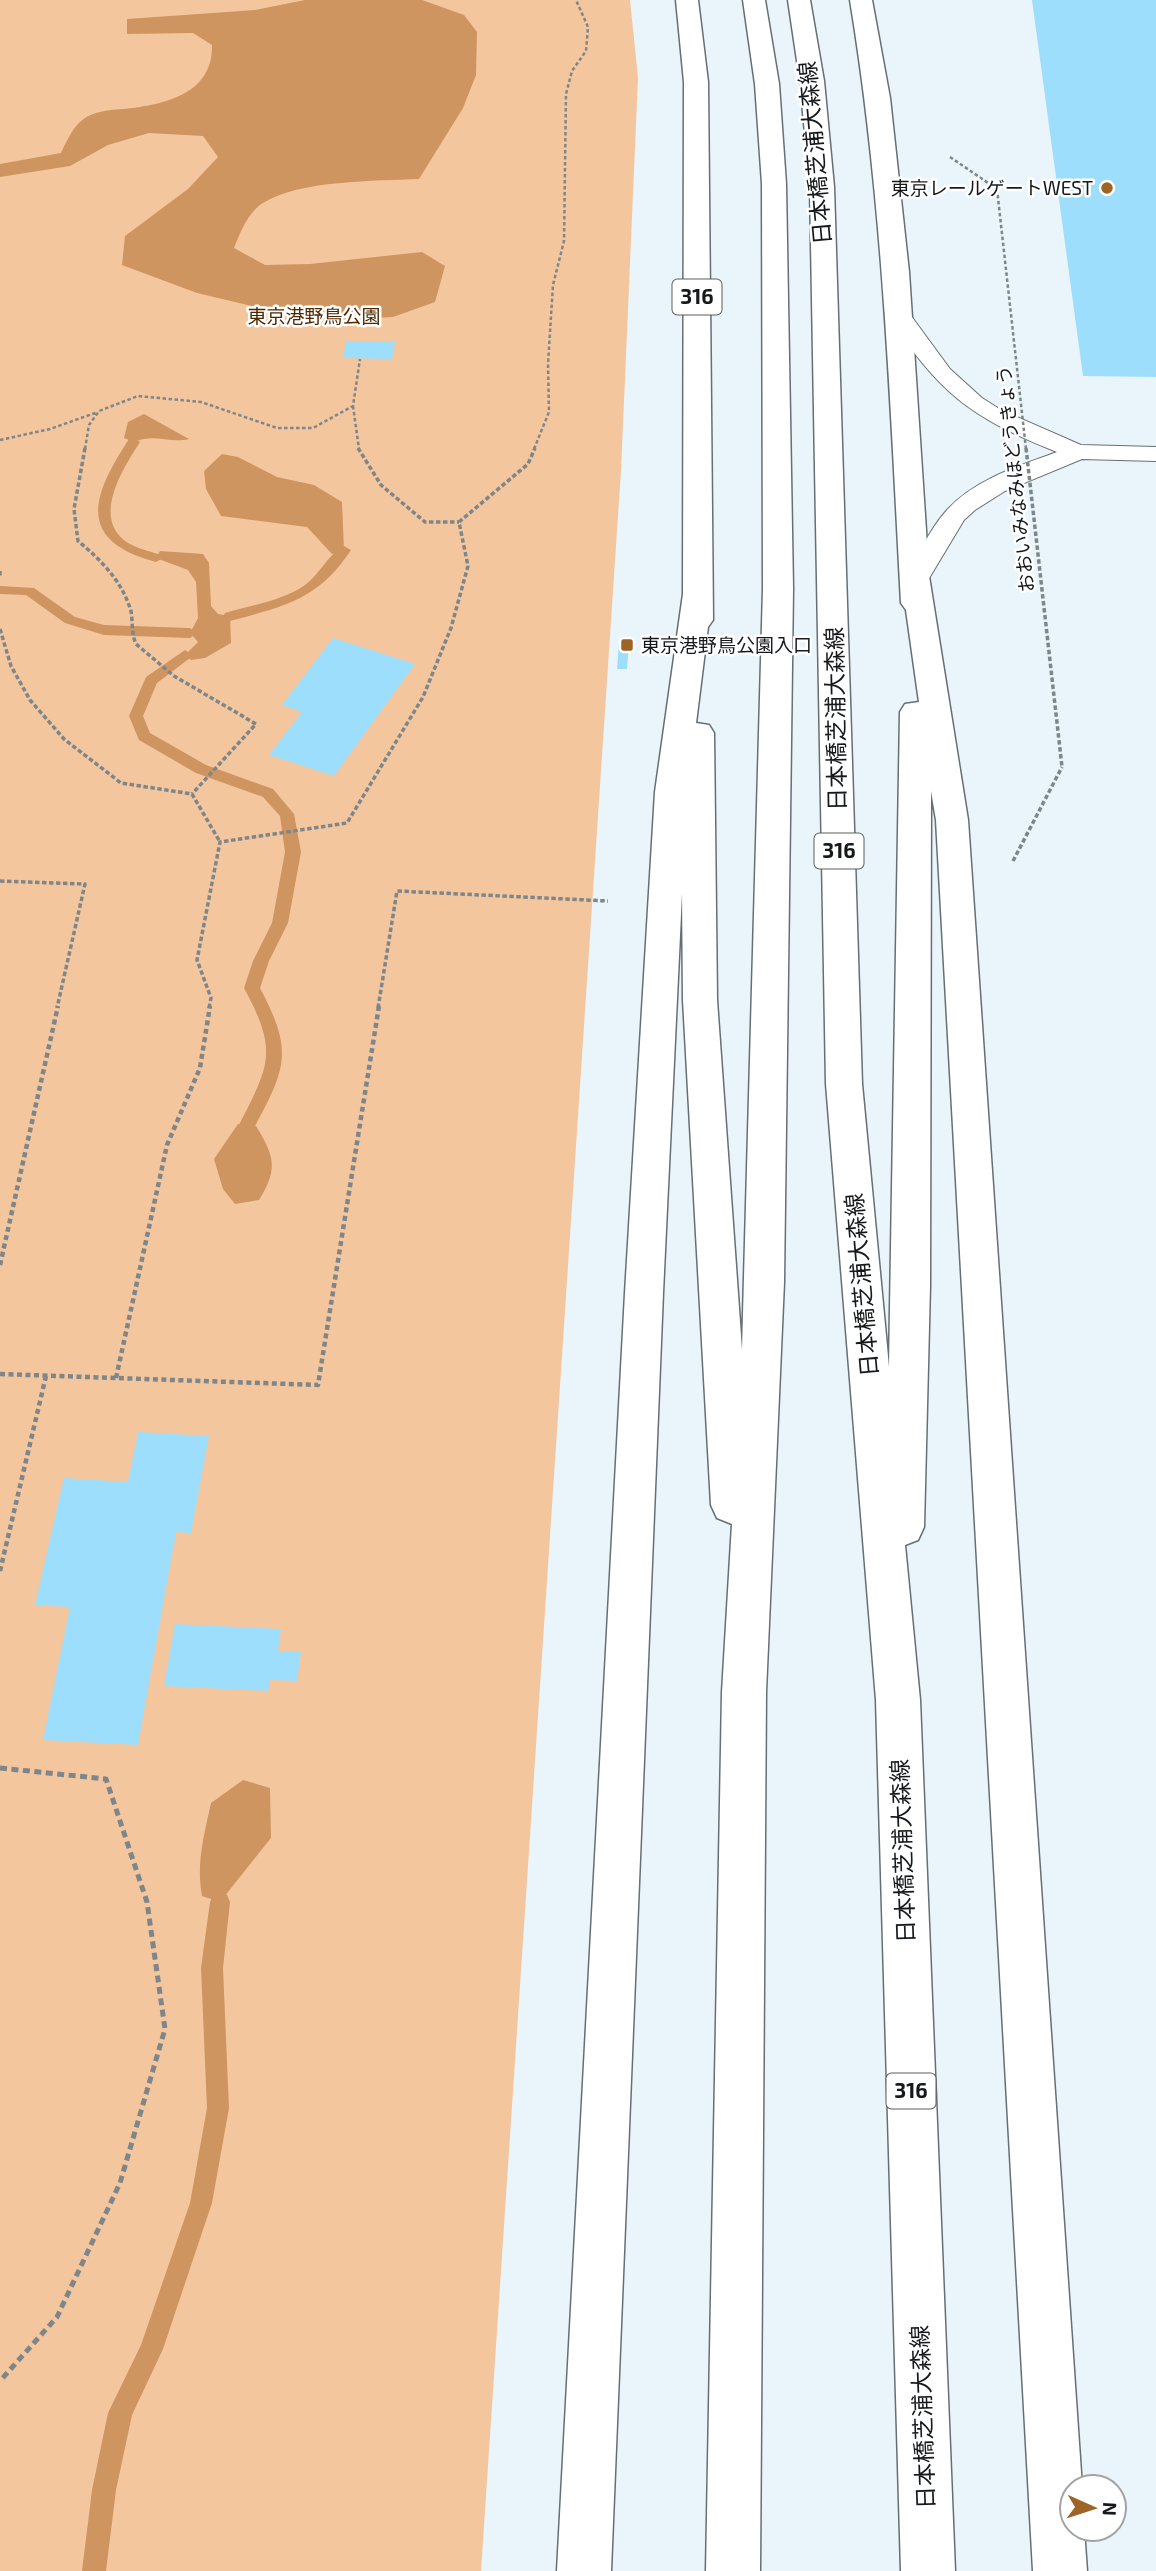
<svg xmlns="http://www.w3.org/2000/svg" width="1156" height="2571" viewBox="0 0 1156 2571" font-family="'Exo 2','Noto Sans JP',sans-serif">
	<style>
		.green { fill: #f4c69e }
		.water { fill: #ce9560 }
		.lines { fill: none; stroke-linecap: round; stroke-linejoin: round }
		.stream { fill: #ce9560; fill-rule: evenodd }
		.building { fill: #9ddefd }
		.lane-casing { stroke: #666f74; stroke-width: 2 }
		.primary-casing { stroke: #666f74; stroke-width: 3 }
		.path-far3 { stroke: #7e868a; stroke-width: 2.5; stroke-dasharray: 3.5 2.5; stroke-linecap: butt }
		.path-far2 { stroke: #7e868a; stroke-width: 3.5; stroke-dasharray: 4.5 2.5; stroke-linecap: butt }
		.path-far1 { stroke: #7e868a; stroke-width: 4.5; stroke-dasharray: 5 3.5; stroke-linecap: butt }
		.path { stroke: #7e868a; stroke-width: 5; stroke-dasharray: 7 4.5; stroke-linecap: butt }
		.lane { fill: #fff; fill-rule: evenodd }
		.primary { fill: #fff; fill-rule: evenodd }
		.path-bridge-far1 { stroke: #7e868a; stroke-width: 2.5; stroke-dasharray: 3.5 2.5; stroke-linecap: butt }
		.path-bridge { stroke: #7e868a; stroke-width: 3.5; stroke-dasharray: 4.5 2.5; stroke-linecap: butt }
		.poi-dot { fill: #9f6326; stroke: #fff; stroke-width: 2.5 }
		.labels { text-anchor: middle; stroke-width: 5; stroke-linejoin: round; paint-order: stroke }
		.far-poi-label { font-size: 19px; fill: #15191b; stroke: #fff; text-anchor: end }
		.far-park-label { font-size: 19px; fill: #4e2800; stroke: #fff }
		.far-street-label { font-size: 19px; fill: #15191b; stroke: #fff }
		.shield { fill: #fff; stroke: #5b5e5f; stroke-width: 2 }
		.shield-label { font-size: 21px; font-weight: bold; fill: #15191b }
		.street-label { font-size: 23px; fill: #15191b; stroke: #fff }
	</style>
	<rect width="100%" height="100%" fill="#e9f5fa"/>
	<path class="green" d="M0 0H630L638 78 621 471 481 2571H0Z"/>
	<path class="water" d="M305 0H422L464 15 477 32 476 75 463 108 419 179C376 181 299 180 263 203 248 212 240 233 234 248L265 265 310 264 422 252 445 266 435 302 393 317 315 321 197 293 122 265 125 236 188 189 218 157 203 136 149 133 108 145 70 166 0 177V164L61 153C66 142 72 129 81 121 95 109 116 110 133 108 171 103 213 91 212 45L193 33 127 34V19L255 10Z
		M144 414 189 439C168 444 156 433 134 442L124 438 128 422Z
		M222 454 238 457 277 477 314 485 342 502 344 550 332 554 307 527 221 516 206 489 204 471Z
		M160 551 203 554 209 563 211 606 218 614 230 616 231 643 205 658 191 660 185 655 198 642 190 633 198 618 196 582 188 570 156 558Z
		M238 1124 256 1126C275 1157 278 1169 259 1200L235 1204 223 1189 214 1159Z
		M243 1780 270 1788 271 1838 220 1902 202 1896C196 1864 204 1835 211 1803Z"/>
	<g class="lines">
		<path class="stream" d="M134 438 140 442C124 467 92 516 125 541 135 548 149 551 161 555L163 558 156 562C75 540 92 496 129 439Z
			M344 546 351 550C318 600 285 606 230 621L223 616 225 613C252 605 282 601 305 585 318 576 332 550 344 546Z
			M0 586 34 588 75 617 104 625 190 628 197 633 190 638 104 635 65 623 26 595 0 594Z
			M185 650 192 655 190 658 157 683 143 716 150 733 206 765 273 789 294 814 301 852 288 923 269 961 260 988C294 1052 286 1068 253 1130H241L239 1125C270 1064 278 1051 244 988L253 961 272 923 285 852 280 816 263 797 196 773 139 740 129 716 146 677Z
			M220 1892 227 1895 230 1902 223 1968 229 2108 212 2203 163 2349 132 2415 116 2490 106 2571H82L92 2490 108 2413 141 2345 190 2203 207 2108 201 1968 210 1902 213 1895Z"/>
	</g>
	<path class="building" d="M1032 0H1156V377L1083 376Z
		M346 341 395 342 392 359 343 358Z
		M333 638 415 664 334 776 269 755 302 712 282 705Z
		M619 643H629L627 669H617Z
		M138 1432 209 1436 191 1533 176 1532 138 1745 43 1740 70 1607 35 1605 64 1478 128 1482Z
		M175 1624 281 1629 278 1651 301 1652 297 1681 270 1680 268 1691 164 1686Z"/>
	<g class="lines">
		<g class="lane-casing">
			<path id="lane" d="M898 308 906 309 950 369 982 398 1001 410 1081 445 1156 447V461L1082 459 1005 491 975 510 964 520 925 585 916 587 907 585 904 579C918 556 929 530 947 510 975 479 1019 466 1057 452 969 417 939 393 887 314L890 309Z"/>
		</g>
		<g class="primary-casing">
			<path id="primary" d="M676 0H698L708 82 713 620 708 627 696 723 709 725 714 733 717 1000 742 1350 763 588 762 184 755 84 743 0H765L779 84 786 184 793 588 784 1282 766 1692 760 2571H706L722 1692 732 1524 717 1518 711 1505 683 1000 682 893 663 1293 611 2571H557L625 1293 655 792 683 594 684 82Z
				M788 0H810L824 81 834 187 862 1084 889 1367 900 712 905 704 919 702 906 610 901 603C890 401 883 200 850 0H872L890 98 909 272 929 576 968 820 1082 2487H1072V2529H1084L1087 2571H1033L936 820 931 791 930 1286 924 1527 918 1540 905 1545 920 1700 955 2571H901L876 1700 826 1084 810 187 800 81Z"/>
		</g>
		<path class="path-far3" d="M950 157 997 189
			M353 406 359 449
			M0 440 50 429 98 412
			M85 449 89 425 99 411 138 396 201 402 277 428H313L353 406 360 359
			M534 449 549 412 548 364 553 285 564 241 566 94 572 71 586 51 588 27 576 0"/>
		<path class="path-far2" d="M85 448 74 509 78 541C101 560 122 581 131 611 133 622 131 633 136 644L174 676 256 724 192 794
			M358 448 381 485 425 522H459
			M0 571V576
			M0 629 11 666 30 700 64 739 121 783 192 794 220 842
			M1013 861 1062 767
			M0 881 85 884 57 1008
			M209 1008 211 998 197 960 220 842 347 823 423 697 451 628 468 566 459 522 528 464 535 448
			M378 1008 397 891 608 901"/>
		<path class="path-far1" d="M0 1265 58 1006
			M0 1374 318 1385 379 1006
			M116 1378 167 1145 200 1068 210 1006
			M0 1571 46 1376"/>
		<path class="path" d="M0 1768 106 1779 147 1902 165 2029 120 2183 57 2317 0 2381"/>
		<use href="#lane" class="lane"/>
		<use href="#primary" class="primary"/>
		<path class="path-bridge-far1" d="M997 189 1026 449"/>
		<path class="path-bridge" d="M1026 448 1062 767"/>
	</g>
	<g class="poi-dot">
		<circle cx="1107" cy="188" r="7"/>
		<rect x="620" y="638" width="14" height="14" rx="3.5"/>
	</g>
	<g class="labels">
		<g class="far-poi-label">
			<text x="1093" y="195">東京レールゲートWEST</text>
			<text x="641" y="652" text-anchor="start">東京港野鳥公園入口</text>
		</g>
		<g class="far-park-label">
			<text x="314" y="323">東京港野鳥公園</text>
		</g>
		<g class="far-street-label">
			<text transform="translate(1015 479) rotate(-96)" y="7">おおいみなみほどうきょう</text>
		</g>
		<g class="shield">
			<rect x="672.5" y="279.5" width="49" height="35" rx="5"/>
			<rect x="814.5" y="833.5" width="49" height="35" rx="5"/>
			<rect x="886.5" y="2073.5" width="49" height="35" rx="5"/>
		</g>
		<g class="shield-label">
			<text x="697" y="304">316</text>
			<text x="839" y="858">316</text>
			<text x="911" y="2098">316</text>
		</g>
		<g class="street-label">
			<text transform="translate(815 153) rotate(-95)" y="8">日本橋芝浦大森線</text>
			<text transform="translate(836 719) rotate(-91)" y="8">日本橋芝浦大森線</text>
			<text transform="translate(862 1285) rotate(-95)" y="8">日本橋芝浦大森線</text>
			<text transform="translate(903 1851) rotate(-92)" y="8">日本橋芝浦大森線</text>
			<text transform="translate(923 2417) rotate(-92)" y="8">日本橋芝浦大森線</text>
		</g>
	</g>
	<g transform="translate(1093 2508) rotate(93)"><circle r="33" fill="#ffffff" stroke="#a1a3a4" stroke-width="2"/>
	<path d="M0-5L12 26L0 18L-12 26Z" fill="#9f6326"/>
	<text y="-10" font-size="19" font-weight="bold" text-anchor="middle" fill="#15191b">N</text>
	</g>
</svg>
